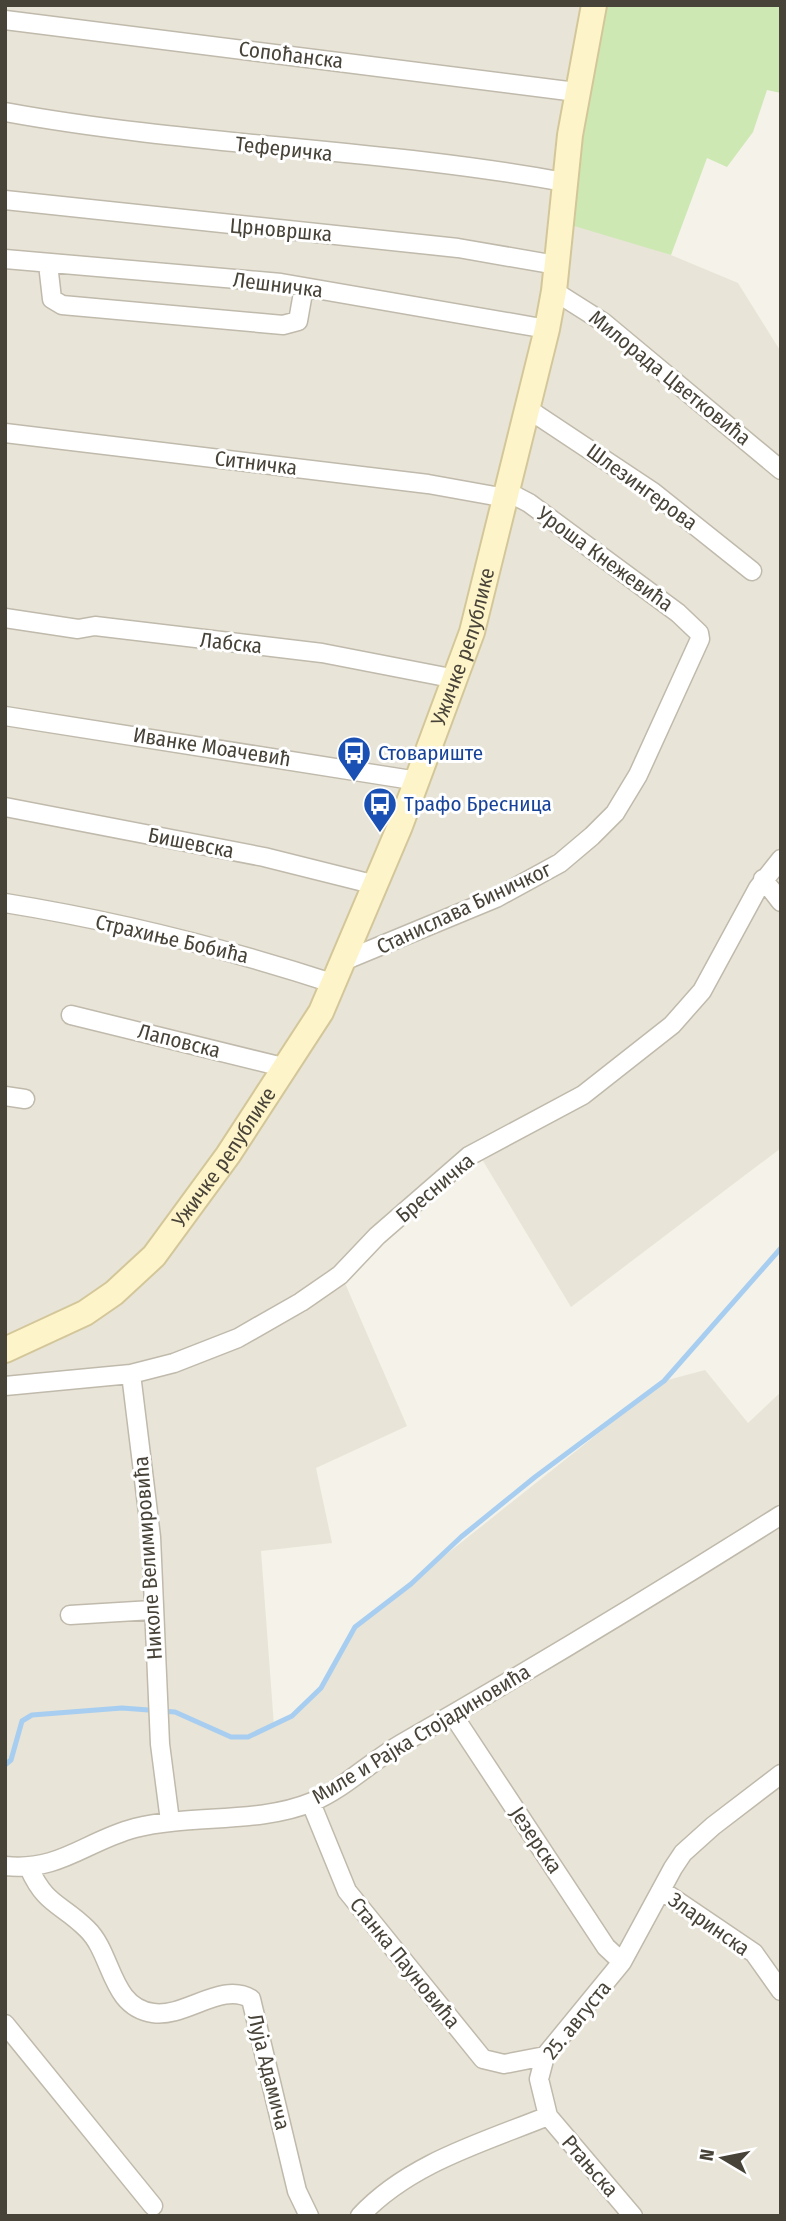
<svg xmlns="http://www.w3.org/2000/svg" width="786" height="2221" viewBox="0 0 786 2221" font-family="'Fira Sans Condensed',sans-serif">
	<style>
		.residential { fill: #e8e4d7 }
		.green { fill: #cde8b3 }
		.lines { fill: none; stroke-linecap: round; stroke-linejoin: round }
		.stream { stroke: #a7cef0; stroke-width: 5 }
		.street-casing { stroke: #c0baac; stroke-width: 21 }
		.secondary-casing { stroke: #d3c79a; stroke-width: 28 }
		.street { stroke: #fff; stroke-width: 18 }
		.secondary { stroke: #fef4ca; stroke-width: 24 }
		.labels { text-anchor: middle; stroke-width: 6; stroke-linejoin: round; paint-order: stroke }
		.street-label { font-size: 21px; fill: #484338; stroke: #fff }
		.transit-label { font-size: 21px; fill: #164399; stroke: #fff; text-anchor: start }
	</style>
	<rect width="100%" height="100%" fill="#f4f2e9"/>
	<path class="residential" d="M5 5H600L560 219 671 255 738 283 781 352V1148L571 1307 477 1151 341 1274 407 1426 316 1468 332 1543 261 1551 274 1726 292 1716 321 1688 355 1627 664 1381 705 1370 748 1423 781 1392V2216H5Z"/>
	<path class="green" d="M606 5H781V93L767 90 753 132 727 167 707 158 671 255 571 225 574 175Z"/>
	<g class="lines">
		<path class="stream" d="M5 1765 11 1760 22 1721 32 1715 122 1708 175 1712 231 1737H248L292 1716 321 1688 355 1627 411 1584 461 1537 535 1477 664 1381 781 1248"/>
		<g class="street-casing">
			<path id="street" d="M5 20 576 92
				M5 112C190 146 379 148 564 182
				M5 200 458 248 556 265
				M5 259 281 283 547 329
				M48 264 52 299 62 305 283 325 298 321 304 287
				M554 291 603 322 781 470
				M528 409 653 492 752 571
				M5 433 428 484 506 498
				M5 618 78 629 95 626 322 653 456 679
				M5 716 418 781
				M5 807 264 857 376 885
				M763 879 781 902
				M5 903C117 921 228 949 335 984
				M346 960 496 898 560 863 592 836 615 813 638 775 700 639 699 633 678 613 529 503 508 492
				M71 1015 287 1068
				M5 1096 25 1099
				M131 1374 151 1537 160 1744 170 1821
				M5 1386 131 1374 174 1363 238 1338 301 1302 340 1275 377 1236 469 1156 583 1095 672 1025 702 991 758 888 781 859
				M70 1615 152 1610
				M453 1715 606 1947 622 1962
				M311 1803 347 1891 483 2059 504 2064 545 2056
				M5 1866C59 1872 86 1841 135 1828 191 1814 259 1824 312 1802 345 1788 370 1762 401 1744 529 1671 656 1594 781 1515
				M29 1868C46 1906 61 1903 87 1929 113 1954 110 2007 153 2013 185 2018 222 1981 251 1999L297 2191 309 2216
				M661 1890 754 1953 781 1991
				M5 2024 153 2206
				M548 2116 633 2216
				M360 2216C409 2163 484 2142 548 2116L539 2079 545 2056 622 1962 673 1868 683 1853 713 1826 781 1774"/>
		</g>
		<g class="secondary-casing">
			<g id="secondary">
				<path id="s1" d="M5 1350 85 1313 114 1293 154 1256 228 1155 321 1012 400 826 472 632 547 329 554 291 570 135 594 5"/>
			</g>
		</g>
		<use href="#street" class="street"/>
		<use href="#secondary" class="secondary"/>
	</g>
	<defs>
		<g id="bus-pin" transform="scale(1.75)"><path d="M0 17L-7.5 6A9.5 9.5 0 1 1 7.5 6Z" fill="#1a4fb4" stroke="#fff"/><path d="M-5-6H5V4H4V6H2V4H-2V6H-4V4H-5ZM-3.5-4V0h7V-4ZM-3.5 1.2v1.5H-2V1.2ZM2 1.2v1.5H3.5V1.2Z" fill="#fff"/></g>
	</defs>
	<g fill-rule="evenodd">
		<use href="#bus-pin" x="354" y="753"/>
		<use href="#bus-pin" x="380" y="804"/>
	</g>
	<g class="labels">
		<g class="street-label">
			<text transform="translate(291 55) rotate(7)" y="7">Сопоћанска</text>
			<text transform="translate(284 149) rotate(6)" y="7">Теферичка</text>
			<text transform="translate(281 230) rotate(5)" y="7">Црновршка</text>
			<text transform="translate(278 285) rotate(7)" y="7">Лешничка</text>
			<text transform="translate(670 378) rotate(39)" y="7">Милорада Цветковића</text>
			<text transform="translate(256 463) rotate(7)" y="7">Ситничка</text>
			<text transform="translate(642 487) rotate(36)" y="7">Шлезингерова</text>
			<text transform="translate(605 559) rotate(36)" y="7">Уроша Кнежевића</text>
			<text transform="translate(231 643) rotate(6)" y="7">Лабска</text>
			<text dy="7" stroke="none"><textPath href="#s1" startOffset="866">Ужичке републике</textPath></text>
			<text transform="translate(212 747) rotate(9)" y="7">Иванке Моачевић</text>
			<text transform="translate(191 843) rotate(11)" y="7">Бишевска</text>
			<text transform="translate(464 908) rotate(-25)" y="7">Станислава Биничког</text>
			<text transform="translate(172 939) rotate(13)" y="7">Страхиње Бобића</text>
			<text transform="translate(179 1041) rotate(14)" y="7">Лаповска</text>
			<text dy="7" stroke="none"><textPath href="#s1" startOffset="299">Ужичке републике</textPath></text>
			<text transform="translate(435 1188) rotate(-40)" y="7">Бресничка</text>
			<text transform="translate(148 1558) rotate(-94)" y="7">Николе Велимировића</text>
			<text transform="translate(421 1734) rotate(-31)" y="7">Миле и Рајка Стојадиновића</text>
			<text transform="translate(536 1840) rotate(56)" y="7">Језерска</text>
			<text transform="translate(709 1924) rotate(35)" y="7">Зларинска</text>
			<text transform="translate(405 1963) rotate(51)" y="7">Станка Пауновића</text>
			<text transform="translate(577 2020) rotate(-51)" y="7">25. августа</text>
			<text transform="translate(269 2072) rotate(76)" y="7">Луја Адамича</text>
			<text transform="translate(590 2166) rotate(49)" y="7">Ртањска</text>
		</g>
		<g class="transit-label">
			<text x="378" y="760">Стовариште</text>
			<text x="404" y="811">Трафо Бресница</text>
		</g>
	</g>
	<rect width="786" height="2221" fill="none" stroke="#484338" stroke-width="14"/>
	<g transform="translate(723 2158) rotate(280)" stroke="#ffffff" stroke-width="5" paint-order="stroke">
	<path d="M0-5L12 26L0 18L-12 26Z" fill="#484338"/>
	<text y="-10" font-size="19" font-weight="bold" text-anchor="middle" fill="#484338">N</text>
	</g>
</svg>
